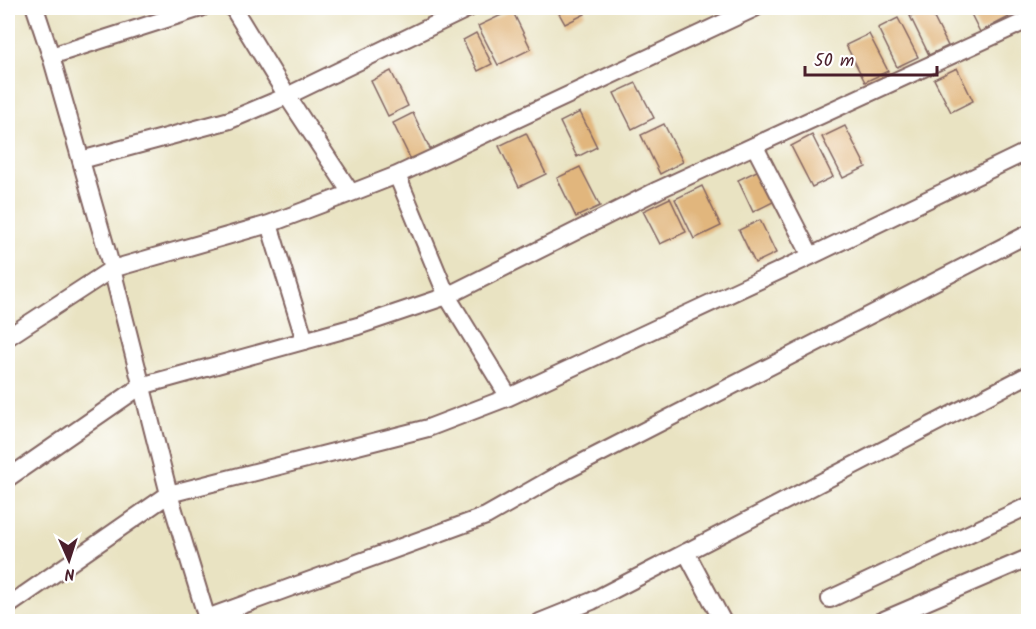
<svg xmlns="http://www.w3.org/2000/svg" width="1036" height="629" viewBox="0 0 1036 629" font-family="Kalam,sans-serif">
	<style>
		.building { fill: #e1b67d }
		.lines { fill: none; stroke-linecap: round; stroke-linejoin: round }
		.street-casing { stroke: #826460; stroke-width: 20 }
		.street { stroke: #fff; stroke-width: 16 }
	</style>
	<rect width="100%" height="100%" fill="#fff"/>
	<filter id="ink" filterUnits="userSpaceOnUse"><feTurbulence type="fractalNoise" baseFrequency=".0167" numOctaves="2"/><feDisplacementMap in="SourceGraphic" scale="12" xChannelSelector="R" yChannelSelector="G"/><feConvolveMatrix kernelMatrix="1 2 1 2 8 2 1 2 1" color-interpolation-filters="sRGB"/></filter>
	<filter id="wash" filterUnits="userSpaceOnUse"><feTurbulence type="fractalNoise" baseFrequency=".008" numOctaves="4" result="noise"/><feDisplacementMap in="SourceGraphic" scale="24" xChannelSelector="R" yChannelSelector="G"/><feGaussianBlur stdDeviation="1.35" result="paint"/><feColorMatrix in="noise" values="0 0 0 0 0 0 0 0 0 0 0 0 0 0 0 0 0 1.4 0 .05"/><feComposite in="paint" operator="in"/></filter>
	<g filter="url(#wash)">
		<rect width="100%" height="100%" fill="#e9e3c2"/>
		<g id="blocks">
			<path class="building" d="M556 8H582L585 14 565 24Z
				M926 8H929L948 46 929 55 910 16Z
				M968 8H1004L1009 17 980 32Z
				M512 10 531 49 498 65 478 26Z
				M898 18 918 57 897 67 878 28Z
				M476 33 492 64 478 71 463 40Z
				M869 34 888 71 865 82 846 45Z
				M957 68 973 101 951 112 934 79Z
				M391 71 408 106 388 116 371 81Z
				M636 83 654 118 632 129 614 93Z
				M580 112 597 147 577 157 560 122Z
				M413 113 431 151 411 160 393 123Z
				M664 124 683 162 660 174 641 135Z
				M845 126 866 167 843 178 822 137Z
				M526 133 546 174 519 187 499 146Z
				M812 135 833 177 812 187 791 146Z
				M580 167 600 206 576 217 557 178Z
				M761 169 777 200 753 212 738 180Z
				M702 186 721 226 694 239 675 199Z
				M670 198 686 232 660 244 643 211Z
				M760 220 776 253 755 263 739 230Z"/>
		</g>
	</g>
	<g filter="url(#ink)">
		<use href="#blocks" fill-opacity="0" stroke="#826460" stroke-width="1.5"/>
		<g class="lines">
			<g class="street-casing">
				<path id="street" d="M51 56 201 8
					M755 147 811 256
					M81 160 230 120 287 96 469 8
					M397 175 447 296 509 397
					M351 193 397 175 755 8
					M269 224 305 341
					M8 337 112 269 51 56 35 8
					M8 478 141 386 358 326 447 296 658 190 1028 20
					M686 552 723 622
					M830 599 1028 506
					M8 606 169 494 428 428 509 397 811 256 1028 151
					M202 622 207 618 486 516 558 475 1028 234
					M208 622 169 494 112 269 269 224 351 193 287 96 233 8
					M540 622 592 601 1028 375
					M879 622 1028 558"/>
			</g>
			<use href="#street" class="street"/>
		</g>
	</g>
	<rect width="1036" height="629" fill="none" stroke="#fff" stroke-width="30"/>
	<g transform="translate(69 560) rotate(177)" stroke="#ffffff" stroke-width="4.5" paint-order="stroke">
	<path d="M0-4.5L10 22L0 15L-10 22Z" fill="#4a1f2b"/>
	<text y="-9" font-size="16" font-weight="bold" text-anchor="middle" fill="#4a1f2b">N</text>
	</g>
	<path d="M805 66v9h132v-9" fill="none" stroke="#4a1f2b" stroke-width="3"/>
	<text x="814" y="66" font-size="18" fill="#4a1f2b" stroke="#ffffff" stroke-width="4.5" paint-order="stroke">50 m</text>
</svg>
